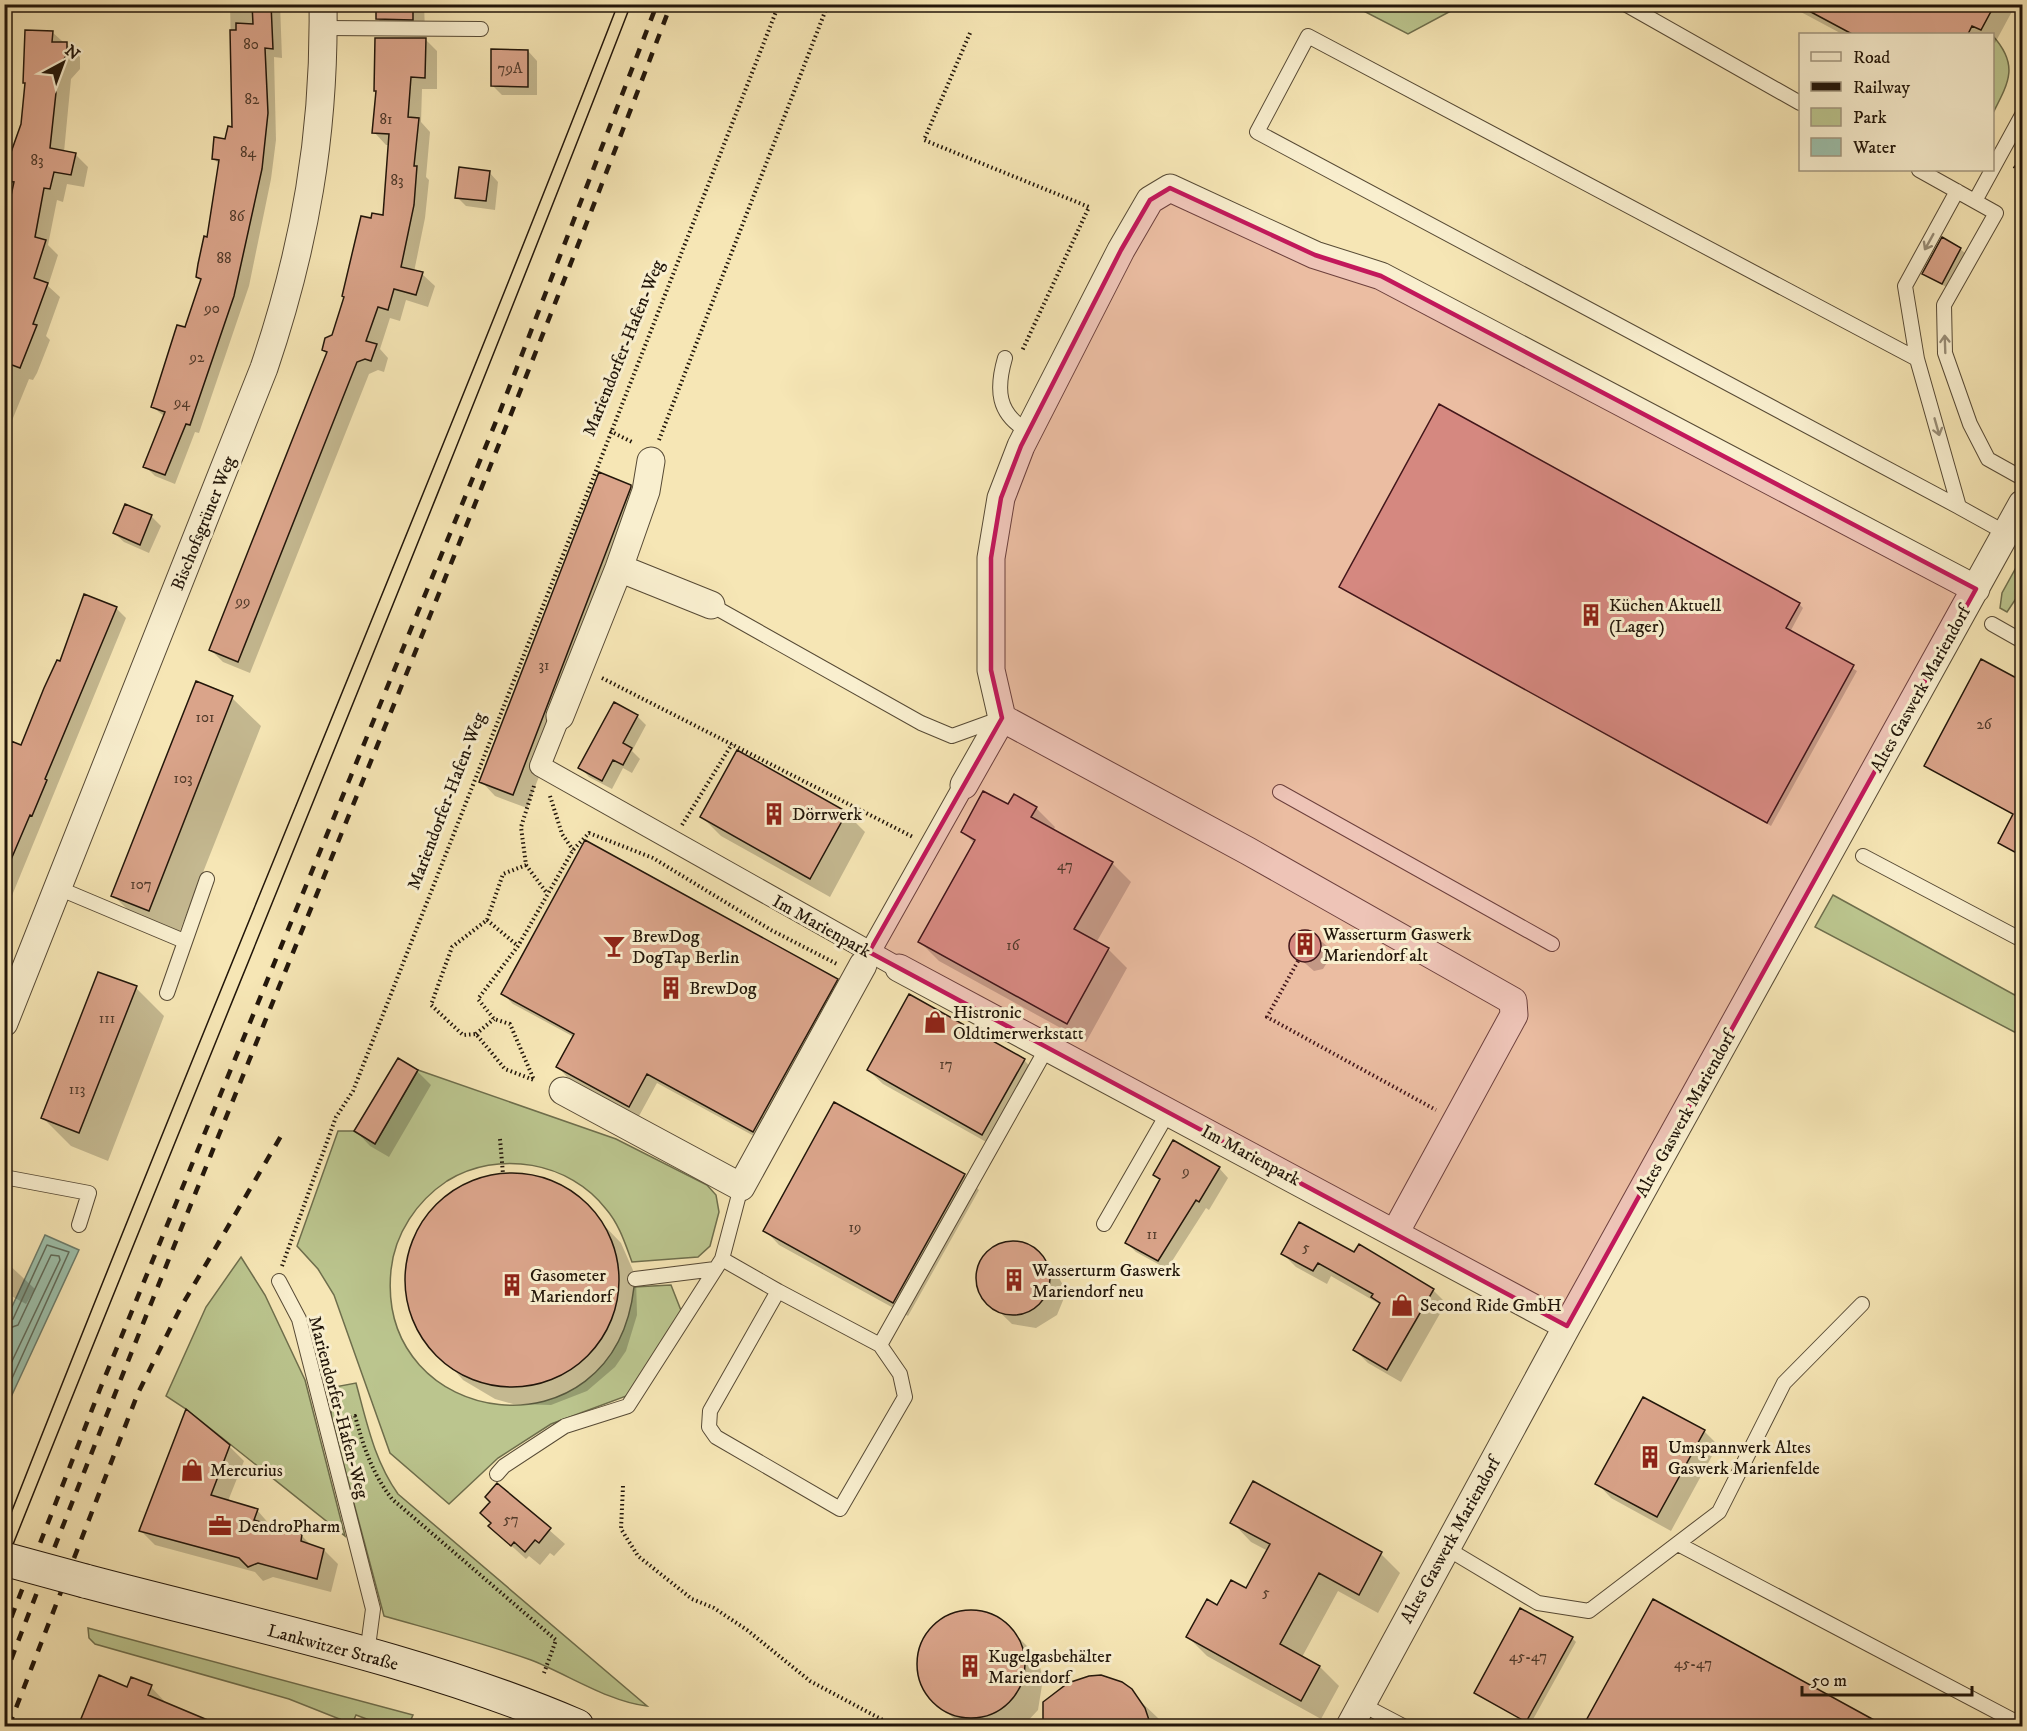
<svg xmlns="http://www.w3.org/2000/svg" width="2027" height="1731" viewBox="0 0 2027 1731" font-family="'IM FELL DW Pica',serif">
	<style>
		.green { fill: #bbc58e; stroke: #6e6e4c; stroke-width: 1.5 }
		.water { fill: #9dc0ab; stroke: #6c7c6b; stroke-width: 1.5 }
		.shadow { fill: #0003 }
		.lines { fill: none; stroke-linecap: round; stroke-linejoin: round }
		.shore { stroke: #606b5a; stroke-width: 1.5 }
		.building { fill: #daa48a; stroke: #22160a; stroke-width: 1.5 }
		.service-casing { stroke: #574a35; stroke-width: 16 }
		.pedestrian-casing { stroke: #574a35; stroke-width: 22 }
		.minor-casing { stroke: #574a35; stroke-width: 29 }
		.secondary-casing { stroke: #22160a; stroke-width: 35 }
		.path { stroke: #22160a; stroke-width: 4; stroke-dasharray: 1.5 3; stroke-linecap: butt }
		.service { stroke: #f9efcf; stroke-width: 14 }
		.pedestrian { stroke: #f9efcf; stroke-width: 20 }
		.minor { stroke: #f9efcf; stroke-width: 27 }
		.secondary { stroke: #f9efcf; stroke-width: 33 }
		.tram { stroke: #22160a; stroke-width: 1.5 }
		.rail { stroke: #22160a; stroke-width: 4.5; stroke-dasharray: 10 10; stroke-linecap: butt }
		.secondary-bridge-casing { stroke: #22160a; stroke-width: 35; stroke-linecap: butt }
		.secondary-bridge { stroke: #f9efcf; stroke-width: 33 }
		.oneway { stroke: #988d76 }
		.marked { fill: #c2185b; fill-opacity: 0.2; stroke: #c2185b; stroke-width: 4.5; stroke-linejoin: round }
		.labels { text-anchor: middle; stroke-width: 6; stroke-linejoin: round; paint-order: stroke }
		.number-label { font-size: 15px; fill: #503a2a }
		.street-label { font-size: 18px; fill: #22160a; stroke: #f9efcf }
		.poi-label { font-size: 18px; fill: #22160a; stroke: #f9efcf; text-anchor: start }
	</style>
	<rect width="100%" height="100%" fill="#f6e6b5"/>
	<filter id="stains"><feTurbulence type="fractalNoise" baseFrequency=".00333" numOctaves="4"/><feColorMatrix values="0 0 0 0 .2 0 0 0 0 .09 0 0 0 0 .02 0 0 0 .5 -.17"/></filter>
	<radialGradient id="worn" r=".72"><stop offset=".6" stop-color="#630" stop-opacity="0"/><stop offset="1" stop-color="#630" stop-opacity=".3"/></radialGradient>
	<path class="green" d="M1352 5V4L1462 5 1408 34Z
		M1993 36C2019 65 2009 82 1993 113Z
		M2018 564 2022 566V603L2015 600 2007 612 2000 608 2002 593Z
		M1833 895 2022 999V1036L1815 927Z
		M418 1070 616 1139 707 1185 716 1195 719 1212 710 1246 698 1257 632 1262C625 1243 619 1224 606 1209 570 1162 498 1149 447 1181 417 1201 395 1233 391 1270 375 1430 614 1463 634 1287L671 1285 682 1313 629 1395 551 1424 498 1458 449 1504 390 1453 334 1295 318 1269 297 1246 338 1131H354L375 1144Z
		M241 1257 265 1295 305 1380 345 1536 186 1409 166 1396 206 1307Z
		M356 1383C367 1423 374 1460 398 1494L647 1706C609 1702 567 1674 531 1660 483 1643 433 1630 384 1616L332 1421 329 1388Z
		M88 1628 413 1715 408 1726H385L356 1715 352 1724 289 1699 95 1644 89 1638Z"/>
	<path class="water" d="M45 1235 79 1250 5 1410V1322Z"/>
	<path class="shadow" d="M230 4H280L282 58 274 57 276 140 271 179 249 286 199 433 195 432 175 484 155 476 145 466 165 417 153 407 163 375 162 373 178 326 186 329 202 281 198 277 209 239 220 165 213 158 233 128Z
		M377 4H424L425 32 390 31 378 19Z
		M484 4H513V7L486 6Z
		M1786 4H2016L1995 43 1992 42V34H1842Z
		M52 32 80 57V69L71 79 64 152 75 154 88 167 84 187 67 184 63 202 57 200 48 245 58 255 48 286 60 297 46 336 50 340 37 373 33 380 29 379 4 440V318L14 185 9 180 14 145 17 143Z
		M425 39 437 51V89H422L421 122 430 132 426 177 429 180 425 218 414 272 422 274 435 286 428 307 406 300 400 321 390 318 380 349 388 358 384 372 378 370 369 374 250 673 223 662 211 650 328 354 323 350 333 336 373 220 384 217 390 145H386L374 132Z
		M528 51 537 61V95H502L492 85Z
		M489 172 498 182 495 210 466 206 457 197Z
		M1960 249 1965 253 1946 287 1924 274Z
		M630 486 644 502 527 808 495 796 481 781Z
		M151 516 161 526 149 553 124 542 114 533Z
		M1340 587 1799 604 1803 608 1790 632 1857 671 1771 826Z
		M116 608 126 618 4 915V776L22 747 61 663Z
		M1982 661 2022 683V857L2000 843 2015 816 1925 766Z
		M197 683 232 698 261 726 177 938 142 924 113 895Z
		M637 716 646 725 632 751 640 759 632 773 623 768 612 789 589 777 580 767Z
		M1008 806 1036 808 1055 827 1053 831 1112 863 1131 882 1096 943 1108 949 1127 968 1086 1042 939 961 920 942 974 843 963 832Z
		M846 813 865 832 830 897 721 836 702 817Z
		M1309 931 1327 946 1331 956 1323 969 1314 971 1292 952 1291 943 1300 932Z
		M837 980 846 990 763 1141 657 1083 639 1116 567 1077 558 1067 574 1037 513 1004 503 994Z
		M136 988 164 1016 108 1161 71 1146 43 1118Z
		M1024 1060 1038 1075 997 1148 883 1084 868 1070Z
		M417 1071 431 1085 389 1157 370 1146 356 1131Z
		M835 1104 965 1176 979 1190 908 1316 779 1245 765 1230Z
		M1219 1168 1228 1178 1209 1210 1206 1208 1167 1269 1136 1252 1127 1243 1161 1181 1154 1174Z
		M522 1175 558 1185 575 1195 621 1243 636 1277 637 1315 626 1351 615 1367 587 1391 551 1405 513 1404 495 1399 463 1380 419 1330 408 1294 409 1256 424 1222 450 1195 484 1178Z
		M1011 1243 1023 1245 1041 1258 1056 1273 1063 1285 1064 1298 1057 1315 1036 1328 1012 1324 985 1298 978 1282 979 1268 986 1255 997 1247Z
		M1283 1254 1355 1255 1433 1290 1446 1303 1401 1382 1368 1363 1355 1350 1381 1305 1331 1276 1327 1284 1296 1267Z
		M4 1260 35 1289 26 1304 4 1292Z
		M1704 1431 1718 1445 1671 1531 1611 1498 1597 1483Z
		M229 1446 244 1461 228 1501 257 1510 271 1526 301 1535 313 1547 324 1550 338 1564 331 1592 273 1577 263 1581 255 1572 155 1545 141 1531Z
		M498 1485 565 1544 554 1556 550 1553 540 1565 529 1556 526 1559 505 1540 492 1524 491 1502Z
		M1232 1522 1381 1554 1400 1573 1378 1613 1338 1591 1302 1657 1320 1667 1339 1686 1321 1719 1207 1656 1188 1637 1218 1607 1246 1590 1268 1551 1251 1542Z
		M1653 1601 1882 1726H1584Z
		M963 1612 987 1614 1007 1626 1028 1647 1040 1667 1043 1679 1038 1710 1025 1724 1020 1726H962L938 1704 923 1685 918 1662 925 1639 932 1629 951 1615Z
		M1572 1638 1576 1642 1531 1723 1478 1694Z
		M151 1687 169 1706 219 1726H84L81 1723 128 1689Z
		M1138 1699 1159 1719 1162 1726H1044V1703Z"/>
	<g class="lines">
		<path class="shore" d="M4 1323 13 1319 47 1245 69 1252 4 1396
			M4 1330 18 1325 51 1255 59 1256 60 1260 4 1378"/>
	</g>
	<path class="building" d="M252 4H271L273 49 265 48 268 113 262 169 234 296 190 425 186 424 165 475 143 467 165 412 151 407 177 325 185 327 201 279 196 277 198 264 204 236 207 237 219 160 212 159 214 137 225 139 228 126 232 127 230 30H236V23L253 24Z
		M376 4H413V20L376 19Z
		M1796 4H1995L1981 30 1972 26 1968 34H1852Z
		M25 30 53 31 52 42H67V55L59 65 50 148 76 153 71 175 54 172 50 189 44 188 35 237 46 240 34 278 48 283 33 324 37 325 20 368 4 362V228L14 182 7 181 11 161 9 158 21 124 25 83H23Z
		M375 38H426L425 78 411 77 408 117 419 118 414 166H417L414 205 401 267 423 272 416 295 394 289 388 310 378 307 366 341 377 344 371 361 365 359 357 362 238 662 209 650 327 352 322 350 325 338 332 335 344 297 342 296 361 216 371 218 372 213 383 215 389 134 372 133 376 91H374Z
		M491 49 528 50V87L491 86Z
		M459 167 490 171 486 201 455 198Z
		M1942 237 1961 248 1942 284 1922 274Z
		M1439 404 1800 603 1786 628 1854 665 1767 823 1339 587Z
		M599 472 631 485V487L513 795 479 782Z
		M125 504 152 515 140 545 113 533Z
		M84 594 117 607 45 779 47 780 32 816 30 815 4 876V758L11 741 21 745 44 688 57 660 60 661Z
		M1981 659 2022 681V856L1998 843 2013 814 1924 766Z
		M196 681 233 696 149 911 111 896Z
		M614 702 638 715 623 743 632 748 623 765 613 760 602 781 578 768Z
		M737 750 847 812 810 879 700 817Z
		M983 791 1008 804 1014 794 1037 807 1031 817 1113 862 1074 929 1109 948 1067 1024 918 942 975 840 961 832Z
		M585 840 838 979 753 1132 647 1074 629 1107 556 1067 574 1034 501 994Z
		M1289 946a16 16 0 1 1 32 0a16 16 0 1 1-32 0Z
		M98 972 137 986 79 1133 41 1118Z
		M909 994 1025 1059 982 1135 867 1070Z
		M398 1058 418 1070 375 1144 354 1131Z
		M834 1102 965 1174 893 1303 763 1231Z
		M1173 1140 1220 1167 1199 1202 1196 1200 1158 1261 1125 1243 1160 1179 1153 1175Z
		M405 1280a107 107 0 1 1 214 0a107 107 0 1 1-214 0Z
		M1299 1222 1354 1252 1359 1244 1434 1289 1387 1370 1353 1350 1380 1303 1371 1297 1373 1294 1318 1263 1313 1271 1281 1254Z
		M976 1278a37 37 0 1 1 74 0a37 37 0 1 1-74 0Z
		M1643 1397 1705 1430 1657 1517 1595 1484Z
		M186 1409 230 1445 211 1495 258 1509 254 1520 302 1534 301 1541 324 1549 317 1579 258 1563 248 1567 239 1558 139 1531Z
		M1253 1481 1382 1552 1359 1595 1319 1573 1280 1644 1320 1666 1301 1701 1186 1637 1207 1599 1217 1605 1231 1580 1246 1588 1270 1544 1230 1523Z
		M497 1483 551 1528 539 1543 535 1540 525 1552 514 1542 511 1546 488 1526 491 1523 480 1513 490 1502 485 1497Z
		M1653 1599 1885 1726H1583Z
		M1520 1608 1573 1637 1526 1722 1474 1693Z
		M917 1664a54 54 0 1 1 108 0a54 54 0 1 1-108 0Z
		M99 1675 127 1687 131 1677 152 1685 148 1695 222 1726H78Z
		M1101 1675 1122 1682 1132 1689 1145 1708 1151 1726H1043V1702L1068 1683 1089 1676Z"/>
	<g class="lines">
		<g class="service-casing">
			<path id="service" d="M1625 4 1800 103
				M323 28 481 29
				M1919 170 1996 213 1944 305 1945 353 1970 424 1988 459 2022 478
				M1957 191 1905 286 1917 359 1959 507 2006 533
				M1975 201 2022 115
				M1005 358C996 389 997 414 1028 431
				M1917 359 1308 36 1257 132 1959 507
				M711 605 921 723 952 736 999 719
				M1992 624 2022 641
				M1280 792 1552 944
				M1863 856 2022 940
				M58 888 184 941
				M167 993 207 879
				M4 1177 89 1193 79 1225
				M741 1187 722 1259 778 1291
				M1104 1224 1169 1111
				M635 1279 715 1269
				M279 1281 299 1319 373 1609 367 1654
				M880 1345 778 1291 710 1411 709 1427 716 1437 840 1509 905 1397 900 1374 880 1345 1048 1046
				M497 1474 504 1466 565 1426 628 1406 722 1259
				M1678 1544 2022 1725
				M1446 1548 1538 1603 1589 1611 1719 1512 1784 1383 1862 1304
				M1361 1704 1403 1726"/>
		</g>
		<g class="pedestrian-casing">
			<path id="pedestrian" d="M560 716 540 766 899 968
				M864 963 964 785"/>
		</g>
		<g class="minor-casing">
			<path id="minor" d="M619 568 711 605
				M560 716 619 568 646 491 651 461
				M1002 718 1248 851 1513 1001 1514 1015 1395 1233
				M964 785 1002 718 991 670V558L1001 498 1021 446 1121 250 1150 200 1170 188 1315 255 1381 276 1976 589
				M899 968 1567 1326
				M4 1023 264 368C305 247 325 133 323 4
				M563 1091 741 1187 863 965
				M1350 1726 1567 1326 2022 504"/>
		</g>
		<g class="secondary-casing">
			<path id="secondary" d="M85 1581C247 1624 424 1660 577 1726"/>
		</g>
		<path class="path" d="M1506 5V4
			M970 33 924 140 1089 207 1022 351
			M2014 166 2022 172
			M610 431 634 443
			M659 440 828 4
			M602 678 913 837
			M534 786 521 827 526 865 503 874 487 920 452 947 431 1005 463 1035 476 1034 505 1069 534 1080 510 1024 494 1019 478 999 518 946 573 850 589 833 653 858 771 930 837 964
			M550 796 562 834 573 850
			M682 825 732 744
			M526 865 546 892
			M487 920 518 946
			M1298 961 1267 1017 1436 1110
			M476 1034 494 1019
			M500 1139 503 1174
			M282 1266 336 1117 353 1091 779 4
			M342 1421 355 1416C364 1448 372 1473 392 1499L556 1640 544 1673
			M623 1486 621 1529 638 1556 692 1599 714 1608 747 1630 810 1681 894 1726"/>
		<use href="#service" class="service"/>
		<use href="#pedestrian" class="pedestrian"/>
		<use href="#minor" class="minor"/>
		<use href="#secondary" class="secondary"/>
		<path class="tram" d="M4 1531C204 1020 419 516 618 4
			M4 1567C212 1046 428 528 631 4"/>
		<path class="rail" d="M4 1636 100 1389 499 414 657 4
			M4 1678C219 1117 458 566 671 4
			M9 1726 138 1393 181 1307 281 1136"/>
		<g class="secondary-bridge-casing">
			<path id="secondary-bridge" d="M4 1559 85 1581"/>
		</g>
		<use href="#secondary-bridge" class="secondary-bridge"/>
	</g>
	<defs><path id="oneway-shaft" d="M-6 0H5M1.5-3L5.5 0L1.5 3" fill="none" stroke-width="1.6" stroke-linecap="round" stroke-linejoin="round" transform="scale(1.5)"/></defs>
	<g class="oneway">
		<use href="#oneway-shaft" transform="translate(1929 242) rotate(119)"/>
		<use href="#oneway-shaft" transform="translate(1945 344) rotate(-92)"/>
		<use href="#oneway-shaft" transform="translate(1937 427) rotate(74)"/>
	</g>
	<path class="marked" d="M1170 188 1315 255 1381 276 1976 589 1567 1326 869 952 1002 718 991 670V558L1001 498 1021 446 1121 250 1150 200Z"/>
	<defs>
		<g id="building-bare" transform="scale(1.8)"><path d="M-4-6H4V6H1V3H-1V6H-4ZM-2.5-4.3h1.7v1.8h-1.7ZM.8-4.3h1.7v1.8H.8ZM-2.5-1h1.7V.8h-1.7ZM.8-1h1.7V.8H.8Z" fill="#8f2418" stroke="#f9efcf" stroke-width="2.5" paint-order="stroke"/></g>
		<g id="bar-bare" transform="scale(1.8)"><path d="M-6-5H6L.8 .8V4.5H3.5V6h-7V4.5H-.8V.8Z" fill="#8f2418" stroke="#f9efcf" stroke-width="2.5" paint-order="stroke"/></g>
		<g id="shop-bare" transform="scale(1.8)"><path d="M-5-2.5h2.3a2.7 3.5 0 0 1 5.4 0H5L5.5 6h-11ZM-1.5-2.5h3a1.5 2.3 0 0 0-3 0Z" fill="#8f2418" stroke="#f9efcf" stroke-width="2.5" paint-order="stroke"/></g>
		<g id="office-bare" transform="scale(1.8)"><path d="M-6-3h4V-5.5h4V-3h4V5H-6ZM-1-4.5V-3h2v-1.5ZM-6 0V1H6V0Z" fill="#8f2418" stroke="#f9efcf" stroke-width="2.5" paint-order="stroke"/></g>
	</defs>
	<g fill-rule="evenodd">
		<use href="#building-bare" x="1591" y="615"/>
		<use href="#building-bare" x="774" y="814"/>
		<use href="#building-bare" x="1305" y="944"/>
		<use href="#bar-bare" x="614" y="946"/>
		<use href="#building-bare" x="671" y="988"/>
		<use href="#shop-bare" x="935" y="1022"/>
		<use href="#building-bare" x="1014" y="1280"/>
		<use href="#building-bare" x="512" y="1285"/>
		<use href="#shop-bare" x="1402" y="1305"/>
		<use href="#building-bare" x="1650" y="1457"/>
		<use href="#shop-bare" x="192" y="1470"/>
		<use href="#office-bare" x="220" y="1526"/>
		<use href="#building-bare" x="970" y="1666"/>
	</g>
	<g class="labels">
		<g class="number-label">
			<text x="251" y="49">80</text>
			<text x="510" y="73">79A</text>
			<text x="252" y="104">82</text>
			<text x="386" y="124">81</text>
			<text x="248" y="157">84</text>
			<text x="37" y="165">83</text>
			<text x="397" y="185">83</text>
			<text x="237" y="221">86</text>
			<text x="224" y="263">88</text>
			<text x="212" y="313">90</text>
			<text x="197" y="362">92</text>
			<text x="182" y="407">94</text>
			<text x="243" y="606">99</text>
			<text x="544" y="670">31</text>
			<text x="205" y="722">101</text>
			<text x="1984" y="729">26</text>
			<text x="183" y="783">103</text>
			<text x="1065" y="870">47</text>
			<text x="141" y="889">107</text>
			<text x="1013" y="950">16</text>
			<text x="107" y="1023">111</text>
			<text x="946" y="1069">17</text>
			<text x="77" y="1094">113</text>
			<text x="1186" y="1176">9</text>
			<text x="855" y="1232">19</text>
			<text x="1152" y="1239">11</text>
			<text x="1306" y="1252">5</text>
			<text x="511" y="1524">57</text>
			<text x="1266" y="1597">5</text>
			<text x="1528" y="1661">45-47</text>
			<text x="1693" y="1668">45-47</text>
		</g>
		<g class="street-label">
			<text transform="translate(623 348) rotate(-68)" y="6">Mariendorfer-Hafen-Weg</text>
			<text transform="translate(203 523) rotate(-68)" y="6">Bischofsgrüner Weg</text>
			<text transform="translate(1920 689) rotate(-61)" y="6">Altes Gaswerk Mariendorf</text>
			<text transform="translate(446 801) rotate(-69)" y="6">Mariendorfer-Hafen-Weg</text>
			<text transform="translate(822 926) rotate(29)" y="6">Im Marienpark</text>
			<text transform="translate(1685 1114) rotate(-61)" y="6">Altes Gaswerk Mariendorf</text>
			<text transform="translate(1251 1155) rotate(28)" y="6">Im Marienpark</text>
			<text transform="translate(339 1407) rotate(75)" y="6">Mariendorfer-Hafen-Weg</text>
			<text transform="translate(1450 1540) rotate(-61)" y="6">Altes Gaswerk Mariendorf</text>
			<text transform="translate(333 1647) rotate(15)" y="6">Lankwitzer Straße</text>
		</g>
		<g class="poi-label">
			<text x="1609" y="611">Küchen Aktuell<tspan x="1609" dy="21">(Lager)</tspan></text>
			<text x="792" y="820">Dörrwerk</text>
			<text x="1323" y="940">Wasserturm Gaswerk<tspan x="1323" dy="21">Mariendorf alt</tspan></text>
			<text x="632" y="942">BrewDog<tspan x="632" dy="21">DogTap Berlin</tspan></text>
			<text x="689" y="994">BrewDog</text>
			<text x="953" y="1018">Histronic<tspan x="953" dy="21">Oldtimerwerkstatt</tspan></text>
			<text x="1032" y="1276">Wasserturm Gaswerk<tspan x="1032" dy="21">Mariendorf neu</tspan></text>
			<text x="530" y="1281">Gasometer<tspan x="530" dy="21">Mariendorf</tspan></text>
			<text x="1420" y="1311">Second Ride GmbH</text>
			<text x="1668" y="1453">Umspannwerk Altes<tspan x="1668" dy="21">Gaswerk Marienfelde</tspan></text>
			<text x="210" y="1476">Mercurius</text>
			<text x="238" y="1532">DendroPharm</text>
			<text x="988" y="1662">Kugelgasbehälter<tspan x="988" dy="21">Mariendorf</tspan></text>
		</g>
	</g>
	<rect width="2027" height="1731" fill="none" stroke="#f6e6b5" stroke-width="24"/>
	<rect x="6" y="6" width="2015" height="1719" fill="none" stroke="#22160a" stroke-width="3"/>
	<rect x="12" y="12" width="2003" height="1707" fill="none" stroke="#22160a" stroke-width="1.5"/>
	<rect x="1799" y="33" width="195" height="138" fill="#f9efcf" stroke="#a39880" stroke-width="1.5"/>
	<rect x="1811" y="52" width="30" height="9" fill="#f9efcf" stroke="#a39880" stroke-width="1.5"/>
	<text x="1853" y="63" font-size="18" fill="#22160a">Road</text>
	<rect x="1811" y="82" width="30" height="9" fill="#22160a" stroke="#a39880" stroke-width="1.5"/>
	<text x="1853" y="93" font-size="18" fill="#22160a">Railway</text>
	<rect x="1811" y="108" width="30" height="18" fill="#bbc58e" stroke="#a39880" stroke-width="1.5"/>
	<text x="1853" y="123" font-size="18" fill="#22160a">Park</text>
	<rect x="1811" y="138" width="30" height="18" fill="#9dc0ab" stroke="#a39880" stroke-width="1.5"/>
	<text x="1853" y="153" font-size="18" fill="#22160a">Water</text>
	<g transform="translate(63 63) rotate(41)" stroke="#f9efcf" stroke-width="4.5" paint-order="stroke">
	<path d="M0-4.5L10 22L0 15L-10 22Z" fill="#22160a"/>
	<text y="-9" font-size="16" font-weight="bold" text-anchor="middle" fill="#22160a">N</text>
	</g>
	<path d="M1802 1686v9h170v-9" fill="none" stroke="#22160a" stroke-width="3"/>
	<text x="1811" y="1686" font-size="18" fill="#22160a" stroke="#f9efcf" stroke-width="4.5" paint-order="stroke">50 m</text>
	<rect width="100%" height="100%" filter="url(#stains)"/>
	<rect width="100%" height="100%" fill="url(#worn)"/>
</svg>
